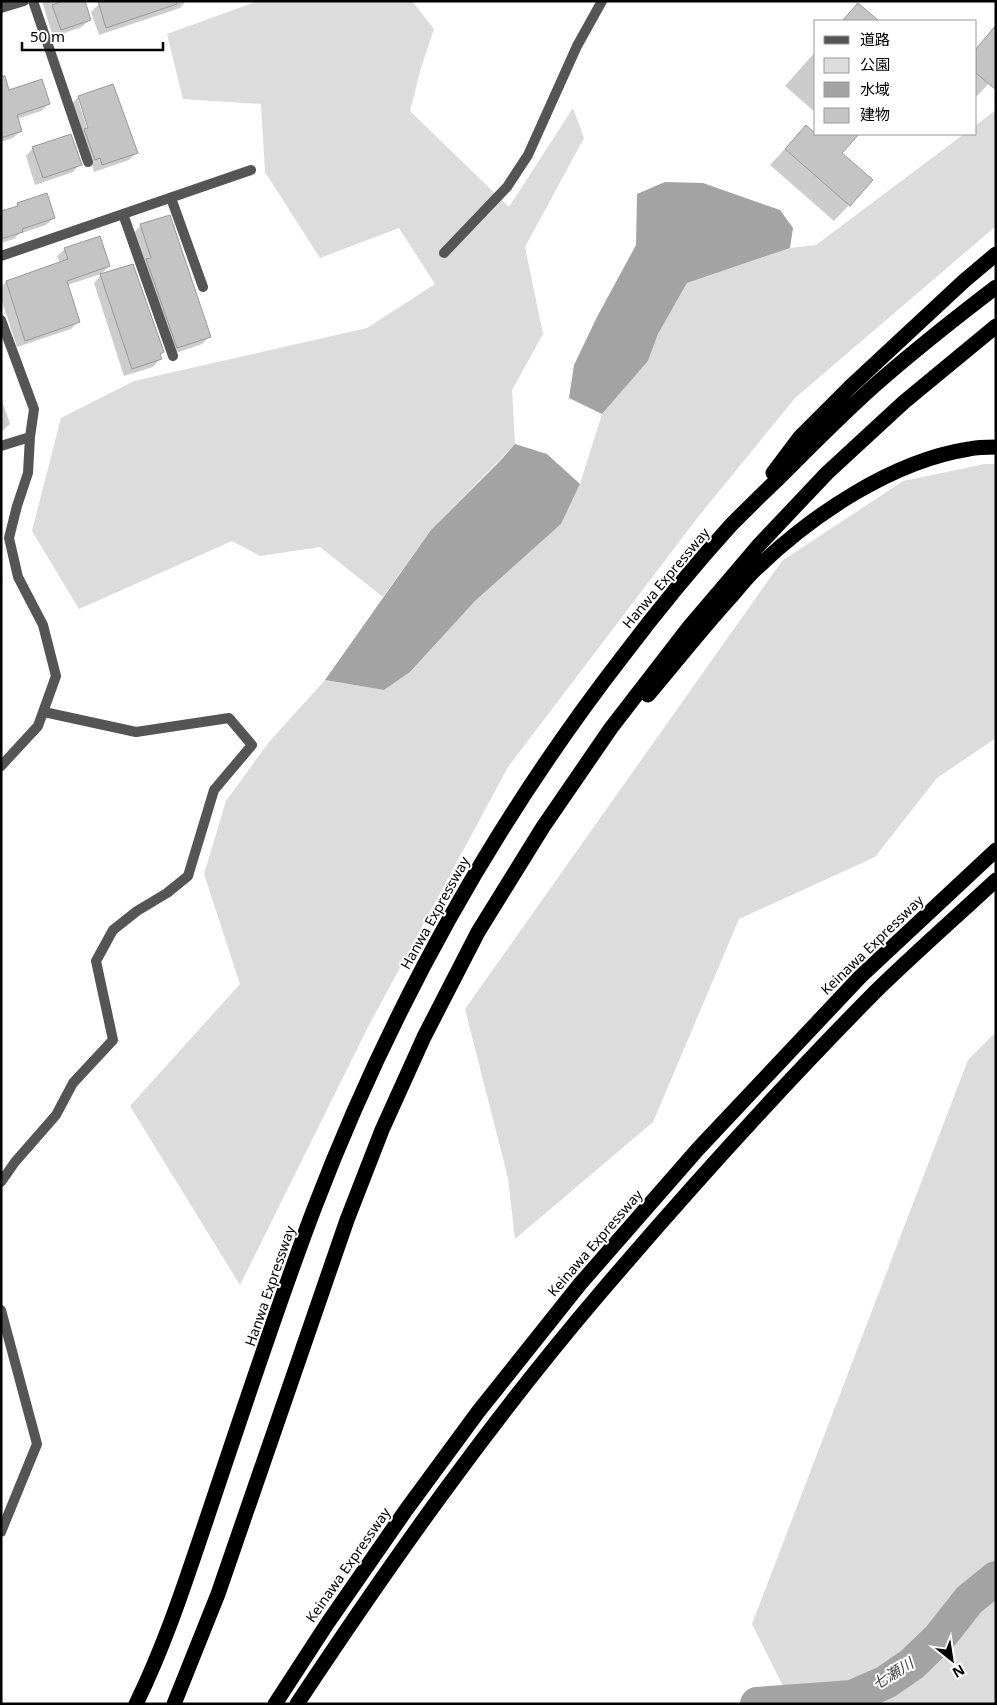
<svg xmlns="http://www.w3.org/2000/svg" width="997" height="1705" viewBox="0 0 997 1705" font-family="'Noto Sans','Noto Sans JP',sans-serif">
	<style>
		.green { fill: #dcdcdc }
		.water { fill: #a3a3a3 }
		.shadow { fill: #0003; fill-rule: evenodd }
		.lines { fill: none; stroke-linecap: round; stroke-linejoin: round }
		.river { stroke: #a3a3a3; stroke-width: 34 }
		.building { fill: #c4c4c4; stroke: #999 }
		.street { stroke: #555; stroke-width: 10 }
		.highway { stroke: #000; stroke-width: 15 }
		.labels { text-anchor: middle; stroke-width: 4; stroke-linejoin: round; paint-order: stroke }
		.street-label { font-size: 14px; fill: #000; stroke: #fff }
		.water-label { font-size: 15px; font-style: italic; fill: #444; stroke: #fff }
	</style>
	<rect width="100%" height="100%" fill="#fff"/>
	<path class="green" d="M258 1H412L434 29 421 68 410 111 509 207 573 108 584 138 525 247 543 334 512 390 515 444 431 530 383 597 320 547 260 556 232 541 79 609 32 531 61 418 134 381 367 328 435 284 399 228 320 258 265 172 261 104 183 99 167 34Z
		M996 110V226L795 398 698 517 508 767 368 1027 240 1285 130 1106 240 984 204 874 226 801 269 742 325 680 384 690 410 672 475 601 561 524 580 484 602 414 648 361 658 334 687 283 790 248 816 245 964 134H976V125Z
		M985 464H996V738L937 778 875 857 739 919 653 1122 515 1239 508 1178 465 1009 782 561 903 481Z
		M996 1032V1704H792L752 1624 968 1060Z"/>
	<path class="water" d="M665 182 703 183 780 210 793 228 790 248 687 283 658 334 648 361 602 414 569 398 574 365 597 317 636 245 637 194Z
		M515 444 547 454 580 484 561 524 475 601 410 672 384 690 325 680 431 530 499 462Z"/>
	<path class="shadow" d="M42 1H83L89 20 82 27 53 37Z
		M108 1H186L180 8 99 35 91 12 99 4Z
		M996 27V76L977 96 976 95V49Z
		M816 51V113L785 86Z
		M112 86 136 153 129 160 94 172 92 165 87 167 71 105 78 97ZM78 100H80L91 133 89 134Z
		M1 90 49 104 41 111 17 119 21 131 13 138 1 142Z
		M806 126 815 134H858L841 153 849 205 834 221 770 165Z
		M33 148 80 164 73 172 35 185 26 156Z
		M18 204 54 218 46 225 19 234 14 239 1 243V213L13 209Z
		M141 226 209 337 202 344 170 355 133 233Z
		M65 249 109 266 101 274 67 285 79 321 71 329 17 347 1 298V287L6 282 60 263 57 256Z
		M101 275 163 352 159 356 160 359 153 367 124 376 94 283Z
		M1 398 10 424 1 432Z
		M1 578 3 579 1 592Z"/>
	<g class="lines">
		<path class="river" d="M757 1704 852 1697 886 1682 912 1664 939 1638 969 1600 996 1578"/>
	</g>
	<path class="building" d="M63 1H85L91 20 61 30 52 5Z
		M98 1H176L177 4 106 28Z
		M858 3 879 21H842Z
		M996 25V90L976 73V49Z
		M1 76H5L9 90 42 79 50 104 17 115 22 131 1 138Z
		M113 84 138 153 102 165 100 158 95 160 84 129 88 128 78 96Z
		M806 125 816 134H859L842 153 873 180 850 206 785 149Z
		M71 134 82 165 43 178 32 147Z
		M47 193 55 218 22 229 23 232 1 239V211L18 206 17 203Z
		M170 215 211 337 177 348 146 259 151 258 140 224Z
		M100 236 110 266 67 281 80 322 25 341 6 281 68 259 64 248Z
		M133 264 164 352 160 354 162 359 132 369 100 274Z"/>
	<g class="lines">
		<path class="street" d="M33 1 88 162
			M1 8 24 1
			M171 198 203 287
			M123 214 173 356
			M444 253 507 187 528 155 577 46 602 1
			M1 256 251 170
			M1 320 34 409 30 437 28 473 17 506 9 538 18 577 43 625 56 676 38 726 1 766
			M1 446 30 437
			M1 1182 15 1162 56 1115 73 1083 113 1040 96 961 113 930 137 911 167 893 188 876 214 790 252 745 229 718 136 732 44 712
			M1 1310 37 1444 1 1532"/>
		<path class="highway" d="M773 473 800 437 850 387 964 281 996 254
			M648 695C675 663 701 630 729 599 738 589 747 577 757 568 812 515 892 461 969 449 978 447 987 447 996 447
			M136 1704C165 1645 185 1583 206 1521 241 1417 275 1312 314 1209 390 1010 493 824 623 656 657 611 693 567 731 525 747 509 763 493 779 478 813 444 847 409 883 378 920 346 958 316 996 287
			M174 1704 218 1594 347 1220 382 1130 424 1037 478 932 543 827 611 728 689 627 758 546 827 473 904 402 996 326
			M275 1704 327 1624 406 1510 478 1412 580 1284 698 1149 860 977 996 850
			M297 1704C391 1562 490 1422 601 1292 689 1189 780 1088 876 991 915 953 956 917 996 880"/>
	</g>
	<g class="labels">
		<g class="street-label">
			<text transform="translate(666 578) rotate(-50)" y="5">Hanwa Expressway</text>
			<text transform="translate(435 913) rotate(-61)" y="5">Hanwa Expressway</text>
			<text transform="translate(872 945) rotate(-44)" y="5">Keinawa Expressway</text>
			<text transform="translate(595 1243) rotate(-49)" y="5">Keinawa Expressway</text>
			<text transform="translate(270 1286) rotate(-71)" y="5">Hanwa Expressway</text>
			<text transform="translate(348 1565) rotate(-55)" y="5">Keinawa Expressway</text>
		</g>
		<g class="water-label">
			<text transform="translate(893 1674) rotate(-32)" y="5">七瀬川</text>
		</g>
	</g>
	<rect width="997" height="1705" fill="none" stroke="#000000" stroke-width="5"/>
	<rect x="814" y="20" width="162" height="115" fill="#ffffff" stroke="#999999"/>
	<rect x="824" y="36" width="25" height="8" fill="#555555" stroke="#999999"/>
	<text x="860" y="45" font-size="15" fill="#000000">道路</text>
	<rect x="824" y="58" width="25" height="15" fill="#dcdcdc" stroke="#999999"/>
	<text x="860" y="70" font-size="15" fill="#000000">公園</text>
	<rect x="824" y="82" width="25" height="15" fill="#a3a3a3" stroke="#999999"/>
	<text x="860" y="95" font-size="15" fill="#000000">水域</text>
	<rect x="824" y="108" width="25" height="15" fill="#c4c4c4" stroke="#999999"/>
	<text x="860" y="120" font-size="15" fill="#000000">建物</text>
	<g transform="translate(952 1660) rotate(150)" stroke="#ffffff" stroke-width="4" paint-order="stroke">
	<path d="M0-4L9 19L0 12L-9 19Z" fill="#000000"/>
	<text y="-8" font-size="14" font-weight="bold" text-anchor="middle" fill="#000000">N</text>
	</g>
	<path d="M22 42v8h141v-8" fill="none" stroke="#000000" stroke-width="2.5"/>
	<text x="30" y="42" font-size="15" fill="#000000" stroke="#ffffff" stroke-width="4" paint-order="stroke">50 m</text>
</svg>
